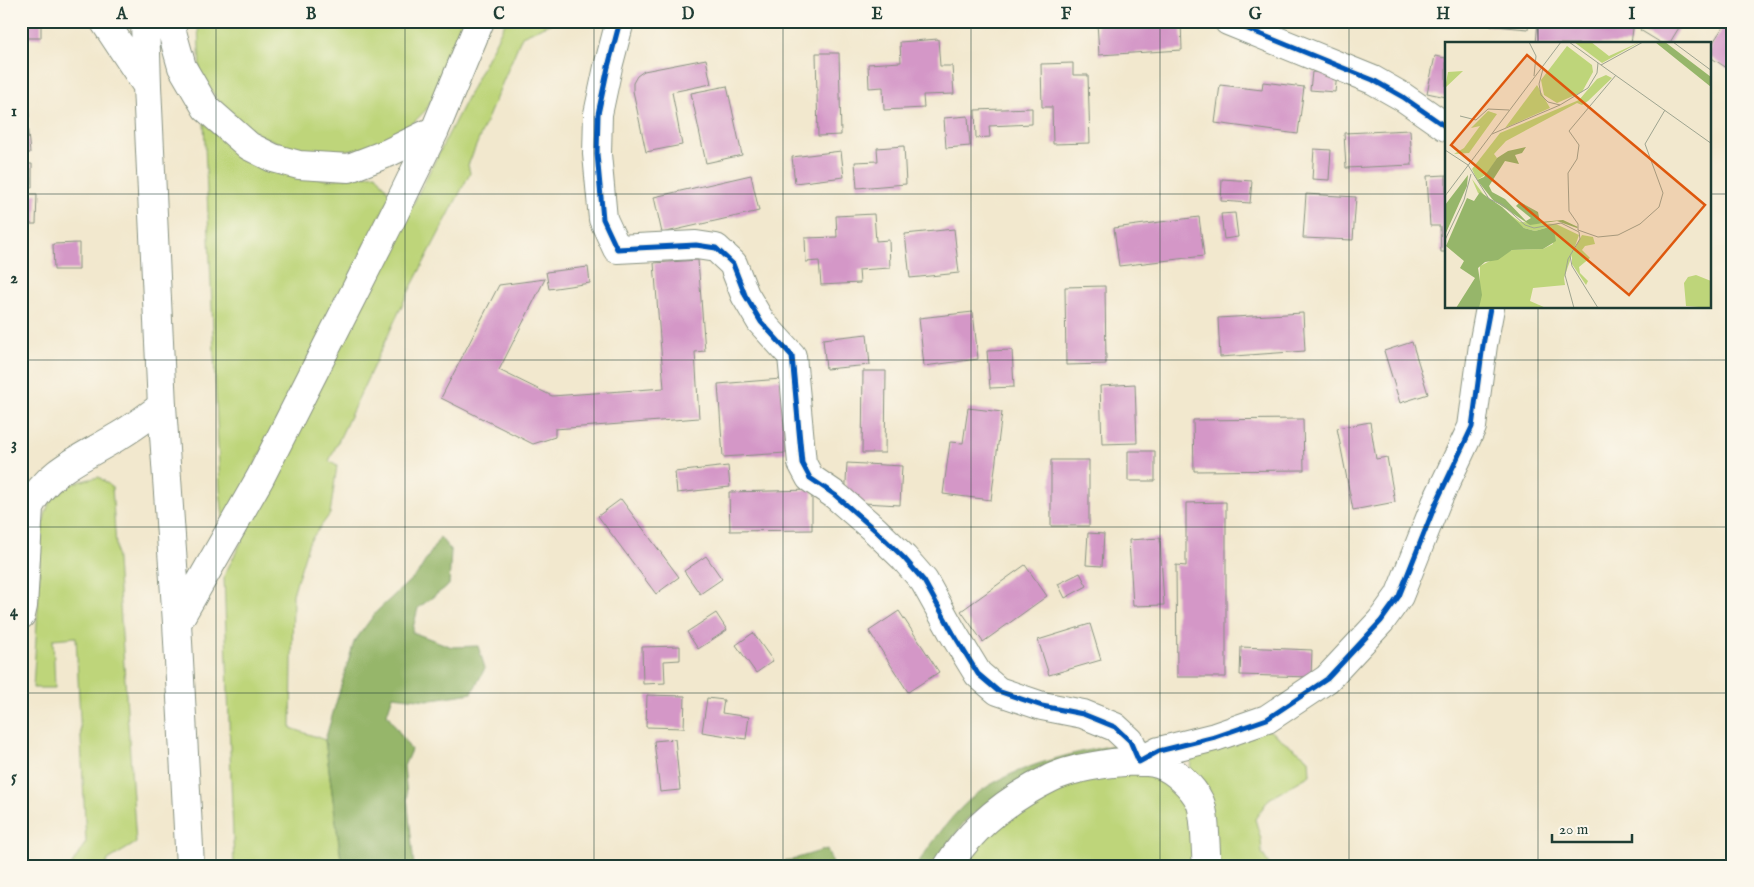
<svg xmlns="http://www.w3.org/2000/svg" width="1754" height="887" viewBox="0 0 1754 887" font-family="'IM FELL English',serif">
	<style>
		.green { fill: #bed57a; stroke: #6e8957 }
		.forest { fill: #96b66a; stroke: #5a7a4f }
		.building { fill: #d497c7 }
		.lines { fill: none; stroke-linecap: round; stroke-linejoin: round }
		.minor-casing { stroke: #889281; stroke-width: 30 }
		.highway-casing { stroke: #889281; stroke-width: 30 }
		.minor { stroke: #fff; stroke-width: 28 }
		.highway { stroke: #fff; stroke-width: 28 }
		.cycleway-casing { stroke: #fbf7ec; stroke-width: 8 }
		.cycleway { stroke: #0057b8; stroke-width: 5 }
		.grid { fill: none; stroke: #1f3d34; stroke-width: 1; stroke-opacity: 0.55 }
		.inset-road { fill: none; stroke: #9ea490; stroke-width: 1 }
		.view { fill: #de580e; fill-opacity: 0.15; stroke: #de580e; stroke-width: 2.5 }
		.inset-edge { fill: none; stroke: #1f3d34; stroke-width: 2.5 }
		.neatline { fill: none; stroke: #1f3d34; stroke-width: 2 }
		.grid-label { font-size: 16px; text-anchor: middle; font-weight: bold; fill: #1f3d34 }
	</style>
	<rect width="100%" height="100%" fill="#fbf7ec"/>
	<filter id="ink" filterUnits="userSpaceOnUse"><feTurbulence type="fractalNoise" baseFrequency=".02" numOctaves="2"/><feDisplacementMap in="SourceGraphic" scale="10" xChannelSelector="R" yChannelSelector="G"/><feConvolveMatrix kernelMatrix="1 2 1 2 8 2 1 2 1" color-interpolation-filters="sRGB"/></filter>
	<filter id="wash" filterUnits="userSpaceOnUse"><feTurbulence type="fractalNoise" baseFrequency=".0096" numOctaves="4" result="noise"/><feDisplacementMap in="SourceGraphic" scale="20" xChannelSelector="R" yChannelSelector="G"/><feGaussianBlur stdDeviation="1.12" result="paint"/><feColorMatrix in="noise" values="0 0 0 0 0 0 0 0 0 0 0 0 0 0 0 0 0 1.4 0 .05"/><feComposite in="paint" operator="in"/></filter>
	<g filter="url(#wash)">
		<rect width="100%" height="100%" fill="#f2e8ce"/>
		<path class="green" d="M198 21H470L458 51 426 110 406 130 382 146 321 153 289 147 259 135 239 120 218 100 200 75Z
			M506 21H556L522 36 468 165 470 173 404 301 329 461 337 466 330 514 309 542 293 594 291 728 325 740 342 866H234L224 576Z
			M204 122 222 141 248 159 327 180 376 174 391 195 224 526 220 491Z
			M99 477 112 487 136 843 108 860 106 866H71L86 842 76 637 53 639 55 688H33C35 655 37 622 39 589 40 565 38 519 52 499 63 484 81 481 99 477Z
			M1263 726 1309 759 1310 775 1269 799 1255 819 1261 839 1262 853 1270 866H1215L1190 769 1191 760 1206 749Z
			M1133 772C1194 785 1189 813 1197 866H957L985 830 1071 782Z"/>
		<path class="forest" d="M440 537 451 551 449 585 418 608 412 632 452 647 478 646 485 668 472 693 427 700 393 696 387 714 411 750 404 766 414 866H342L325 740 354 642 376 612 418 573Z
			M1125 743 1129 754 989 802 966 820 932 866H916C934 840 953 812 978 793 1018 764 1078 752 1125 743Z
			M827 849 834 866H767L781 863Z"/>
		<g id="blocks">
			<path class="building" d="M21 21H41V38H21Z
				M1097 21H1181L1182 50 1099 55Z
				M1463 21H1529L1528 29 1463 23Z
				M1538 21H1634L1631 44H1536Z
				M1646 21H1683L1669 44H1663L1640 30Z
				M1727 21H1733V65L1730 70 1710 57V47Z
				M938 39 940 66H952L954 94 923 95 924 108 884 110 883 87 869 88 868 64 901 62 900 42Z
				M816 53H839L841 135 818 136Z
				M1435 56 1446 58V97L1427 93Z
				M706 59 711 84 672 92 682 145 646 152 633 91V83L637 76 644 71Z
				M1073 63V75H1088L1090 143 1053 144 1052 107H1042L1041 64Z
				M21 69H25L29 117H21Z
				M1312 72 1337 74 1335 92 1310 90Z
				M1263 82 1304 87 1298 134 1215 123 1220 85 1262 90Z
				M727 86 742 155 706 163 691 93Z
				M1032 108V124L989 126 990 137 976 138 975 110Z
				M968 116 970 146 946 148 944 118Z
				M27 123 30 153 21 154V124Z
				M1410 130 1412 165 1346 168 1344 133Z
				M904 146 906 184 857 188 855 162 878 161 877 148Z
				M1314 149 1331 150 1329 180 1312 179Z
				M841 151 844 177 795 183 792 157Z
				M21 164H32V187H21Z
				M751 175 759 211 662 233 654 197Z
				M1446 175V252H1441L1440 226H1430L1427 176Z
				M1222 179 1252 181 1250 203 1221 201Z
				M21 194H37L36 224H21Z
				M1306 194 1356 197 1353 240 1303 238Z
				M1235 213 1238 237 1224 239 1221 214Z
				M874 214 876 241 889 240 890 268 859 270 860 283 821 285 819 261 806 262 805 238 837 237 836 216Z
				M1199 217 1204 256 1119 266 1114 228Z
				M954 229 959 273 910 278 905 234Z
				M79 243V270H54L53 244Z
				M698 260 705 351 695 352 699 418 555 429V437L533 444 441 398 499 285 545 279 499 370 552 396 664 388 654 263Z
				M588 267 590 283 549 289 546 272Z
				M1105 286 1106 364 1066 365 1065 287Z
				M973 312 978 359 924 366 919 318Z
				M1303 313 1305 351 1220 357 1218 318Z
				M867 334 870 365 826 369 823 339Z
				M1412 342 1428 394 1400 403 1384 351Z
				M1012 350 1014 387 990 388 987 351Z
				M863 371H886L885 453H862Z
				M781 379 786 453 723 457 718 384Z
				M1135 384 1137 443 1102 444 1100 386Z
				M968 408 1002 412 991 500 943 494 950 442 963 443Z
				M1303 419 1304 470 1194 471 1193 420Z
				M1370 422 1376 459 1387 457 1395 502 1353 510 1337 428Z
				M1128 451H1155V481H1128Z
				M1051 460H1089V526H1051Z
				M847 463 902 466 900 505 845 502Z
				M728 466 730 487 677 493 675 472Z
				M812 490V530L730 531 729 492Z
				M621 499 679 577 656 594 598 516Z
				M1226 502V677H1177L1176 565 1186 566V503Z
				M1088 533 1104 534 1102 566 1086 565Z
				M1160 538 1164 605 1133 606 1129 540Z
				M706 556 722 579 700 594 684 571Z
				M1025 565 1047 596 983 642 961 611Z
				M1080 573 1087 586 1065 598 1058 584Z
				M899 611 939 672 908 692 869 631Z
				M716 613 727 630 698 649 687 632Z
				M1090 624 1101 660 1049 675 1038 640Z
				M753 633 773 661 756 673 736 645Z
				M680 646V660L664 661 665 683 643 684 642 647Z
				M1241 647 1312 650 1311 677 1240 675Z
				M647 695 685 696 684 728 646 727Z
				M707 698 724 700 722 713 749 717 746 739 702 732Z
				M675 739 680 790 660 792 654 741Z"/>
		</g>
	</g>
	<g filter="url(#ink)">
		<use href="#blocks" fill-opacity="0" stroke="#889281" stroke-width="1"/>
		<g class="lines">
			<g class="minor-casing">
				<path id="minor" d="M620 21 608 67 598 114 597 154 603 219 617 249 696 245 716 248 733 264 745 295 761 322 792 356 802 463 810 478 835 495 875 530 904 558 924 581 953 633 978 674 998 691 1042 706 1083 714 1115 727 1130 741 1139 762 1159 751 1215 737 1267 719 1327 679 1381 621 1399 596 1436 503 1472 427 1483 345 1490 308
					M1228 21 1373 80 1403 97 1446 127
					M21 615 23 606 29 507C48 470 83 458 117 437 133 428 147 417 162 406
					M948 866C972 827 1010 798 1051 778 1074 767 1133 757 1158 764 1174 769 1193 787 1200 802 1206 816 1205 849 1207 866"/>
			</g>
			<g class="highway-casing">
				<path id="highway" d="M104 21 147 86
					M145 21 147 86 162 406 177 623 190 866
					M169 21 182 67 206 108 249 146 273 158 299 165 349 168 388 153 435 130 392 218 260 478 177 623
					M435 130 480 21"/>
			</g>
			<use href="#minor" class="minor"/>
			<use href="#highway" class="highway"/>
			<g class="cycleway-casing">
				<path id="cycleway" d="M620 21 608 67 598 114 597 154 603 219 617 249 696 245 716 248 733 264 745 295 761 322 792 356 802 463 810 478 835 495 875 530 904 558 924 581 953 633 978 674 998 691 1042 706 1083 714 1115 727 1130 741 1139 762 1159 751 1215 737 1267 719 1327 679 1381 621 1399 596 1436 503 1472 427 1483 345 1490 308
					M1228 21 1373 80 1403 97 1446 127"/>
			</g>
			<use href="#cycleway" class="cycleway"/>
		</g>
	</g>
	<path class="grid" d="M216 21V866M405 21V866M594 21V866M783 21V866M971 21V866M1160 21V866M1349 21V866M1538 21V44M21 194H1446M1710 194H1733M1538 308V866M21 360H1733M21 527H1733M21 693H1733"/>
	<g transform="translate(1445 42)">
		<rect width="266" height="266" fill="#f2e8ce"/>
		<path d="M129 0H146L164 14 195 0 157 21ZM122 4 147 23 148 30 137 50 112 61 99 53 96 38ZM18 29 0 46 3 30ZM161 33 167 36 143 59 137 63 132 61 61 99 49 112 52 116 42 132 32 138 27 127 55 91 134 58 152 37ZM92 43 105 66 60 86ZM43 69 52 72 24 111 9 112 19 106 35 84 26 86ZM27 137 39 153 75 180 111 182 134 193 119 236 120 243 88 246 85 259 101 266H34L35 224 67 208 98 207 108 202 104 185 90 189 79 186 33 151ZM137 193 148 195 150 202 140 204 137 208 145 216 134 225 135 231 143 239 141 243 127 222V212ZM251 233 266 239V266L241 264 239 241 243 235Z" fill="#bed57a"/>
		<path d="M210 0H220L266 35V45ZM81 105 77 111 70 113 74 122 60 119 44 144 47 150 60 157 81 179 86 176 71 164 75 160 93 170 95 180 118 178 133 185 132 186 112 179 85 183 48 158 32 138 39 135 52 116 63 109ZM23 133 22 144 0 193V163ZM35 150 57 165 79 186 90 189 104 185 109 188 111 199 98 207 67 208 53 218 40 220 33 226 37 253 34 266H11L30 236 15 226 19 219 1 204 22 156 29 159Z" fill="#96b66a"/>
		<path class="inset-road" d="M84 0 91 14 89 34M124 0 156 23M198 0 156 23 267 102M228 0 267 29M171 33 124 89 134 103 132 117 123 131 124 169 133 182V188L153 195 173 193 195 182 214 165 218 151 200 102 220 68M115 63 143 46 152 31 153 21M15 74 31 78 43 67 64 68M47 92 115 63 103 60 96 53 94 42 98 27M0 108 23 123 44 157 58 163 80 183 89 186 116 181 134 190 135 197 123 217 120 233 129 266M0 154 116 0M0 198 19 158 26 132M125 214 127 224 153 266"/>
		<path class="view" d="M82 13 260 163 184 253 6 103Z"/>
		<rect width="266" height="266" class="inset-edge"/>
	</g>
	<rect width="1754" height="887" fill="none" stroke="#fbf7ec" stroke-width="55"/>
	<path d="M1552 834v8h80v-8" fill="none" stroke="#1f3d34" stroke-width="2.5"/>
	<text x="1559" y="834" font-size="15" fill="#1f3d34" stroke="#fbf7ec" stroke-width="4" paint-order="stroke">20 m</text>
	<rect x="28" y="28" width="1698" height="832" class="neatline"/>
	<g class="grid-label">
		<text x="122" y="19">A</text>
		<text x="311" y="19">B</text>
		<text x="499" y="19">C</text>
		<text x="688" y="19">D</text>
		<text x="877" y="19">E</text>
		<text x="1066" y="19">F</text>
		<text x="1255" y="19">G</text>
		<text x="1443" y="19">H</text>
		<text x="1632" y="19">I</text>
		<text x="14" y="116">1</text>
		<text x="14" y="283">2</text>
		<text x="14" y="449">3</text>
		<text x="14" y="616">4</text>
		<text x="14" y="782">5</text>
	</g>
</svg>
